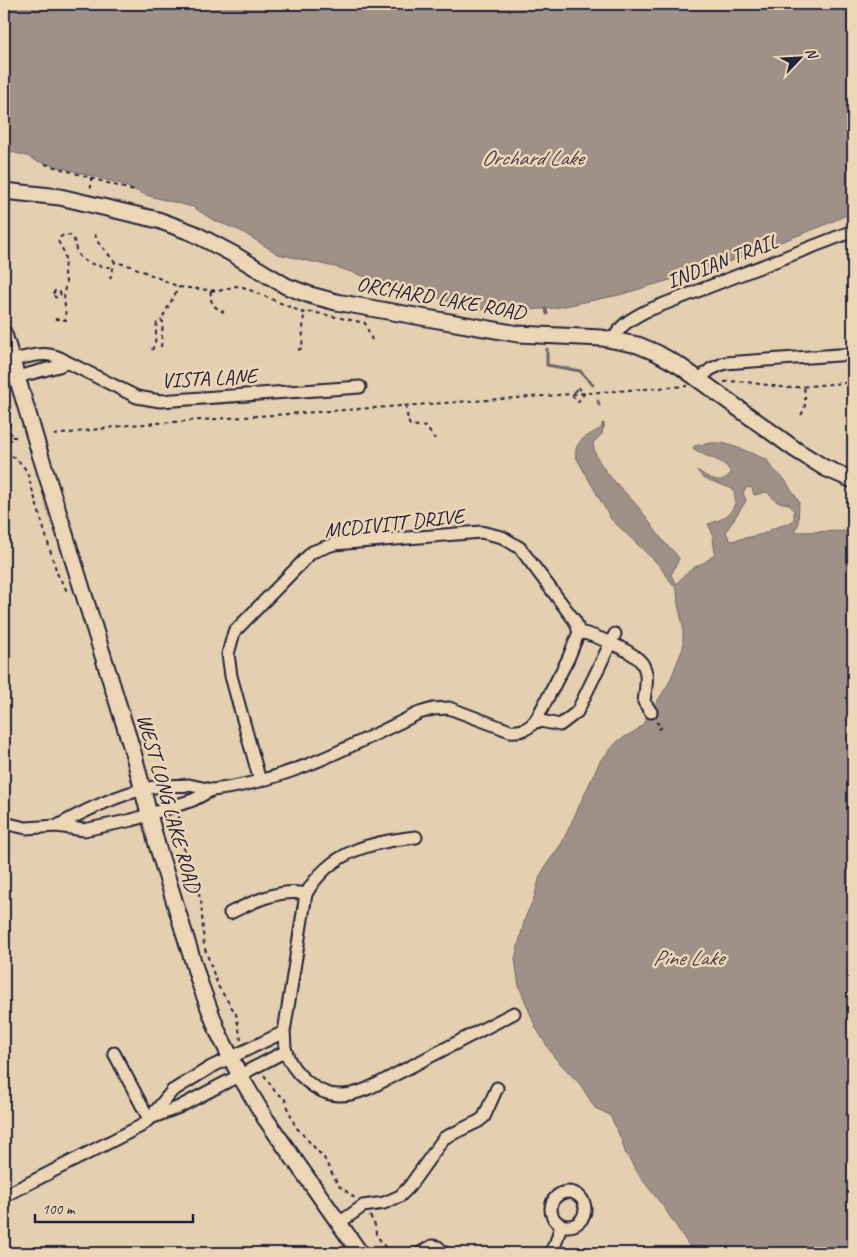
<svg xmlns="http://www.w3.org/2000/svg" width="857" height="1257" viewBox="0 0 857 1257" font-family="Caveat,sans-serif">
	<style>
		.water { fill: #9f9187; stroke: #6d6569; fill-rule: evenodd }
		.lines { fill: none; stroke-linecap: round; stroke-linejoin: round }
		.stream { stroke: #6d6569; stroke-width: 3 }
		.minor-casing { stroke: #22223b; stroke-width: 15 }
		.major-casing { stroke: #22223b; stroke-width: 19 }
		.path { stroke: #22223b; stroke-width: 2; stroke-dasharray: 4 4; stroke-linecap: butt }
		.minor { stroke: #edd6b6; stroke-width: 11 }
		.major { stroke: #edd6b6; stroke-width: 15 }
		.major-bridge-casing { stroke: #22223b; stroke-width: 19; stroke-linecap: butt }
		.major-bridge { stroke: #edd6b6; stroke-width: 15 }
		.labels { text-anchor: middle; stroke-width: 5; stroke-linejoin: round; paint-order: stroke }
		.street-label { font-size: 21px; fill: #22223b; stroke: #edd6b6 }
		.water-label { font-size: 22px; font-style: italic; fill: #484352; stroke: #edd6b6 }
	</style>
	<rect width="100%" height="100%" fill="#e5cfb1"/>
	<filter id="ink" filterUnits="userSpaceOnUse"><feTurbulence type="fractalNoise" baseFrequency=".02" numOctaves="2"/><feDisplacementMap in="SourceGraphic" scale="10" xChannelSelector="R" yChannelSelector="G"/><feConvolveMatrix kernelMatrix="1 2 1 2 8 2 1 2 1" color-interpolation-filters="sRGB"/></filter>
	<g filter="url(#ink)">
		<path class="water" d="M4 4H853V212L820 227 720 265 619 295 555 308 511 311 476 309 453 303 436 297 375 280 339 268 278 254 241 231 213 220 193 207 149 196 118 183 37 161 27 156 4 150Z
			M603 427 602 434 593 443C595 468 625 490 639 508 648 519 655 531 664 542 670 549 675 551 679 559L671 575 676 584C680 580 684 575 688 572 697 564 708 563 715 553L712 532 708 524C726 519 741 509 733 489L703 478 697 470C708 477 720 487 731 473 724 457 705 459 693 448L694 446 711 443H723L744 450 767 460 771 467 785 480 799 502 798 526 795 528V532L853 531V1253H694L663 1206 641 1178 625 1152 622 1141 610 1115 595 1108 580 1084 554 1057 536 1028 519 986 515 959 525 918 534 898 540 876 547 864 562 843 600 761 618 741 637 730 643 724 669 683 683 648V626L678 604 677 590 658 564 611 519 576 457C573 439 591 435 603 427ZM747 487 752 488 754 495 767 492 777 502 789 504 794 511V520L789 523 774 528 763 534 731 541 726 533 728 528 746 501 743 493Z"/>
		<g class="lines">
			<path class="stream" d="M546 309 547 314
				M547 349V365L580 371 593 385
				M598 401 599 405
				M603 427V424"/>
			<g class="minor-casing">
				<path id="minor" d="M614 339C619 325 633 318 646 311L853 231
					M12 360C33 356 48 349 67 362L59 366 17 377
					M67 362 137 397 160 401 360 387
					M699 379 711 369 725 363 853 354
					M579 632C594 635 639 652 644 667 649 677 645 691 644 702L651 712
					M536 720 560 725 577 712 615 634
					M260 781 231 676 228 654 234 632 312 552 334 544 481 532 502 537 520 548 575 621 579 632
					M189 785 212 790 193 800 132 820 84 830 57 826C86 810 128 789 162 786 171 785 180 786 189 785Z
					M212 790C286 782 353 745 419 713L433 709 449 708 510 731C522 732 529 729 536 720L568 659 579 632
					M4 823 26 828 57 826
					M416 837C371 842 330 851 306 894L284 1032C285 1038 284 1046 286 1051 291 1072 317 1095 339 1095 361 1096 386 1079 406 1069 442 1050 478 1032 514 1013
					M230 913C252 902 281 888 306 894
					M114 1053 149 1119
					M151 1118 179 1107 286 1051
					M551 1209a17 17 0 1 1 34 0a17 17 0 1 1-34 0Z
					M4 1196 141 1126 149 1119 172 1091 211 1067 284 1032
					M339 1223 363 1206 384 1203 400 1196 409 1187 444 1138 479 1121 484 1117 497 1088
					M420 1253 432 1246 438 1247 444 1253
					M550 1253 556 1242 561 1225"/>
			</g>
			<g class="major-casing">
				<path id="major" d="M4 191 60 197 158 220 193 233 233 254 286 286 310 295 336 302 518 334 602 338 638 345 657 353 680 366 796 450 825 468 853 480
					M4 334 32 427
					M40 454 133 752 157 845 200 984 218 1032 240 1076 265 1118 360 1253"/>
			</g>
			<path class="path" d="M45 164 134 191
				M91 177V188
				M95 234 97 241 115 262 131 266 179 287 219 291 235 286 243 287 304 313 312 312 365 323 372 340
				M110 279 115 262
				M53.5 294a3.5 3.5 0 1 1 7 0a3.5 3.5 0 1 1-7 0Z
				M211 291C209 302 214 308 224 312
				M55 319 66 320 64 294 66 281 64 274 65 260 64 252 58 241C60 235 66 234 72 236 76 241 74 246 77 252 81 264 102 267 113 267
				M161 347 163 322 161 320 179 287
				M152 350 155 343 157 321
				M298 350 302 348 304 313
				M724 382 739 381 788 388 853 382
				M578 387 584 394 578 402 572 395Z
				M406 406 408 421 410 425 426 427 435 439
				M4 408 8 419 11 437
				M801 415C807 407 805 397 804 387
				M54 435 130 425 687 386
				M4 437H20
				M4 453C14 455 22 463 27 472L57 573 68 593
				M656 722 662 727 658 730
				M179 816 180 836 201 900 204 946 218 986 236 1014 241 1040
				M264 1075 276 1093 284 1097 295 1126 324 1158 338 1185 356 1199
				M370 1216 375 1225 376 1234 389 1253"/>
			<use href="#minor" class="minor"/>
			<use href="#major" class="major"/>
			<g class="major-bridge-casing">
				<path id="major-bridge" d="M32 427 40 454"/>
			</g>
			<use href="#major-bridge" class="major-bridge"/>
		</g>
	</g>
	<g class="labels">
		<g class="street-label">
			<text transform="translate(722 261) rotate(-21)" y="7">INDIAN TRAIL</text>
			<text transform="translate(441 298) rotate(10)" y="7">ORCHARD LAKE ROAD</text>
			<text transform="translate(209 378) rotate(-3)" y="7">VISTA LANE</text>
			<text transform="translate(394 523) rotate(-6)" y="7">MCDIVITT DRIVE</text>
			<text transform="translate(169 803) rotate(74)" y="7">WEST LONG LAKE ROAD</text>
		</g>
		<g class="water-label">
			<text x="532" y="165">Orchard Lake</text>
			<text x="688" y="965">Pine Lake</text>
		</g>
	</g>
	<rect width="857" height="1257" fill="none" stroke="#edd6b6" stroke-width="20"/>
	<rect x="10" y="10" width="837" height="1237" fill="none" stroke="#22223b" stroke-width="2" filter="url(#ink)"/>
	<g transform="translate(800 58) rotate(65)" stroke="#edd6b6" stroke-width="4" paint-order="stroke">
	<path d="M0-4L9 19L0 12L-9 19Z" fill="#22223b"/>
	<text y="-8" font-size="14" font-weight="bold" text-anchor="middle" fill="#22223b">N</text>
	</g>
	<path d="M35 1214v8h158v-8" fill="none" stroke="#22223b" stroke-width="2.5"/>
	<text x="42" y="1214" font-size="15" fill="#22223b" stroke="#edd6b6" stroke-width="4" paint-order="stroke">100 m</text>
</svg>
